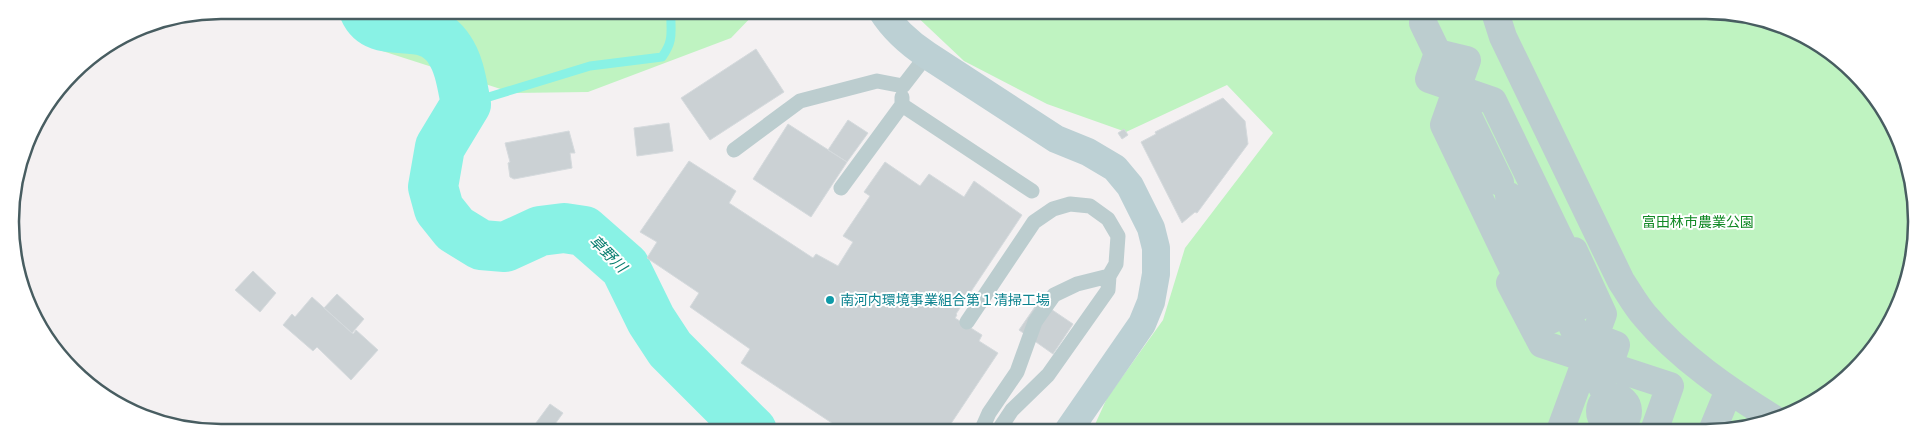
<svg xmlns="http://www.w3.org/2000/svg" width="1927" height="443" viewBox="0 0 1927 443" font-family="'DejaVu Sans','Noto Sans JP',sans-serif">
	<style>
		.green { fill: #bff3c1 }
		.lines { fill: none; stroke-linecap: round; stroke-linejoin: round }
		.stream { stroke: #89f2e5; stroke-width: 9 }
		.river { stroke: #89f2e5; stroke-width: 50 }
		.building { fill: #cbd1d4; stroke: #d5dadd }
		.lane { stroke: #bccdcf; stroke-width: 15 }
		.street { stroke: #bccdcf; stroke-width: 28 }
		.secondary { stroke: #bcd0d4; stroke-width: 28 }
		.culture-dot { fill: #0f9aa8; stroke: #fff; stroke-width: 2 }
		.labels { text-anchor: middle; stroke-width: 4; stroke-linejoin: round; paint-order: stroke }
		.park-label { font-size: 14px; fill: #118925; stroke: #fff }
		.culture-label { font-size: 14px; fill: #0d838f; stroke: #fff; text-anchor: start }
		.water-label { font-size: 15px; font-style: italic; fill: #087e6f; stroke: #fff }
		.rim { fill: none; stroke: #485d61; stroke-width: 2.5 }
	</style>
	<rect width="100%" height="100%" fill="#f4f1f2"/>
	<path class="green" d="M344 10 757 11 731 38 588 92 513 93 373 48Z
		M911 11 1733 12 1811 38 1873 93 1910 167 1915 249 1895 315 1855 371 1799 411 1733 431H1092L1107 398 1163 320 1185 248 1273 133 1227 85 1126 132 1047 104 964 61Z"/>
	<g class="lines">
		<path class="stream" d="M466 104 590 66 662 57C675 39 670 31 671 11"/>
		<path class="river" d="M364 10C379 44 425 12 449 49 460 65 462 85 466 104L440 147 433 187 439 209 455 229 481 245 505 247 540 231 564 228 584 231 625 267 651 320 670 349 752 431"/>
	</g>
	<path class="building" d="M756 49 784 92 710 140 681 98Z
		M1223 98 1245 121 1248 144 1197 213 1195 212 1182 223 1141 142 1156 134 1155 132Z
		M848 120 868 133 847 162 828 150Z
		M669 123 673 151 637 156 634 128Z
		M788 124 847 162 811 217 753 179Z
		M1124 129 1128 135 1122 139 1118 133Z
		M569 131 575 153H570L572 168 514 179 510 177 508 163 510 162 505 143Z
		M689 161 736 191 729 203 813 258 816 254 838 266 853 242 843 236 870 196 864 192 885 162 920 186 929 174 964 197 974 181 1022 215 956 314 957 315 955 318 982 335 979 341 998 353 946 431H844L741 363 750 349 690 307 699 293 647 258 657 242 640 232Z
		M253 271 276 293 260 312 235 290Z
		M337 294 364 319 352 333 324 308Z
		M312 297 353 334 356 330 378 350 351 380 317 347 313 351 283 325 292 314 295 317Z
		M1039 301 1073 324 1053 354 1019 330Z
		M550 404 563 413 550 431H530Z
		M1620 404 1624 411 1621 418 1615 421 1608 419 1604 413 1607 406Z"/>
	<g class="lines">
		<path class="lane" d="M902 105 1032 191
			M734 150 800 101 877 81 903 86 927 55
			M841 188 902 105V97
			M967 322 1034 222 1053 209 1070 204 1090 206 1108 219 1118 236 1116 264 1109 276 1108 290 1048 375 1012 410 998 431
			M981 431 989 413 1017 372 1035 322 1054 295 1077 284 1109 276"/>
		<path class="street" d="M1424 11 1423 23 1500 182
			M1495 12 1503 37 1621 281C1629 293 1636 306 1645 316 1679 357 1729 391 1774 419
			M1438 53 1467 60 1444 125 1518 279
			M1438 53 1429 79 1493 101 1567 254
			M1509 196 1554 290 1550 301 1527 314
			M1566 275 1582 305 1550 320 1535 290Z
			M1554 302 1562 305 1608 399
			M1595 337 1616 345 1609 366
			M1600 411a14 14 0 1 1 28 0a14 14 0 1 1-28 0Z
			M1560 431 1603 314 1574 251 1510 283 1542 344 1670 386 1654 431
			M1712 431 1729 390"/>
		<path class="secondary" d="M882 11C894 30 909 43 927 55L1056 139 1088 152 1115 168 1130 186 1151 228 1156 248V274L1151 302 1142 324 1068 431"/>
	</g>
	<circle class="culture-dot" cx="830" cy="300" r="5"/>
	<g class="labels">
		<g class="park-label">
			<text x="1698" y="227">富田林市農業公園</text>
		</g>
		<g class="culture-label">
			<text x="840" y="305">南河内環境事業組合第１清掃工場</text>
		</g>
		<g class="water-label">
			<text transform="translate(608 254) rotate(45)" y="5">草野川</text>
		</g>
	</g>
	<path d="M0 0H1927V443H0ZM221 19H1706A202 202 0 0 1 1908 221V222A202 202 0 0 1 1706 424H221A202 202 0 0 1 19 222V221A202 202 0 0 1 221 19Z" fill="#fff" fill-rule="evenodd"/>
	<path class="rim" d="M221 19H1706A202 202 0 0 1 1908 221V222A202 202 0 0 1 1706 424H221A202 202 0 0 1 19 222V221A202 202 0 0 1 221 19Z"/>
</svg>
